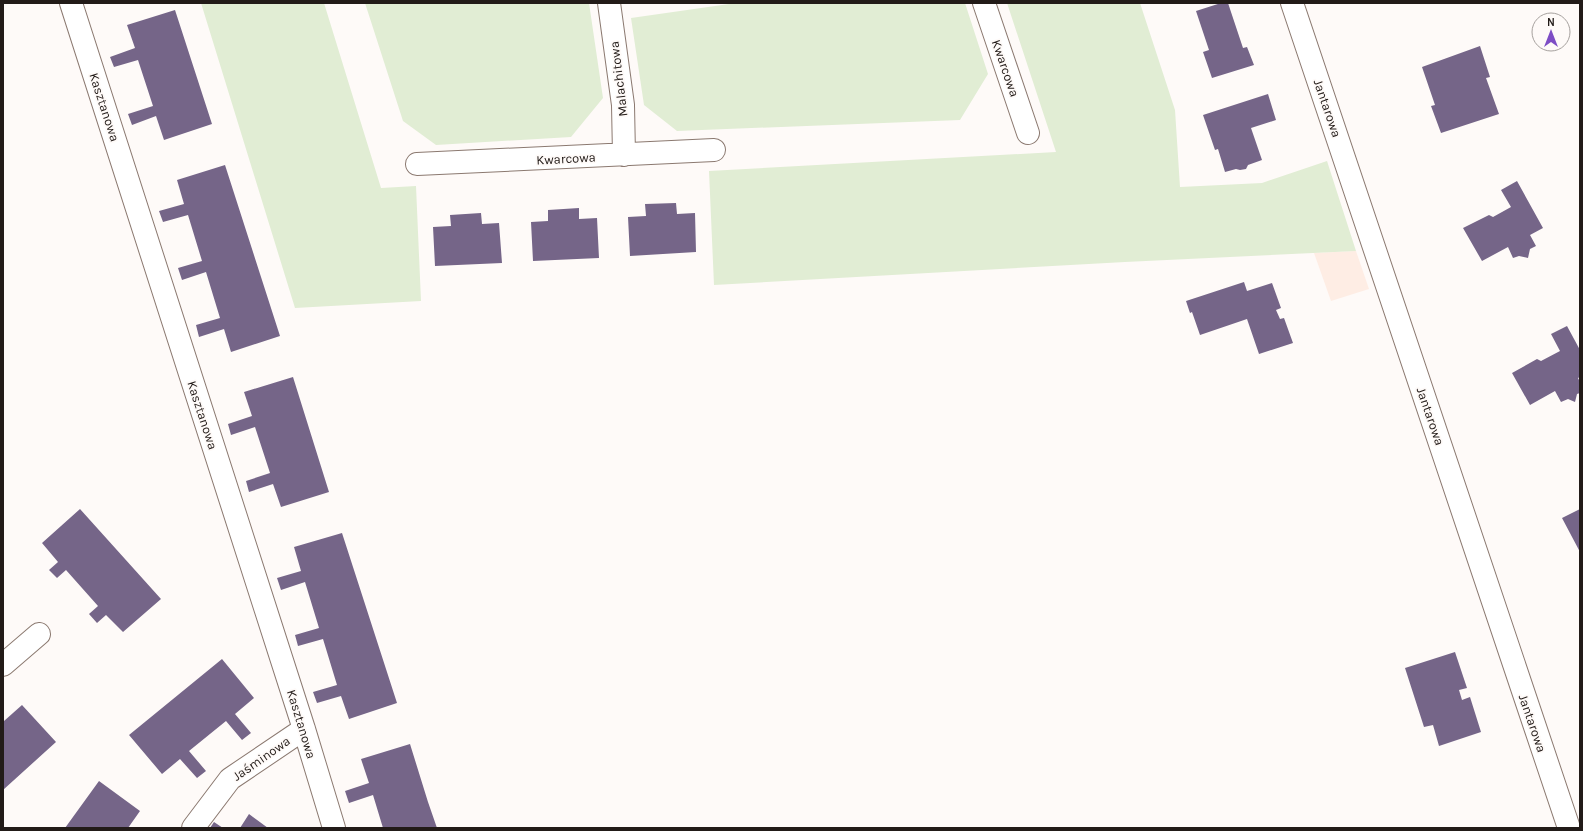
<svg xmlns="http://www.w3.org/2000/svg" width="1583" height="831" viewBox="0 0 1583 831" font-family="Karla,sans-serif">
	<style>
		.built { fill: #feede4 }
		.green { fill: #e1edd4 }
		.building { fill: #756588 }
		.lines { fill: none; stroke-linecap: round; stroke-linejoin: round }
		.minor-casing { stroke: #8b7970; stroke-width: 24 }
		.minor { stroke: #fff; stroke-width: 22 }
		.labels { text-anchor: middle; stroke-width: 3.5; stroke-linejoin: round; paint-order: stroke }
		.street-label { font-size: 13px; fill: #221b18; stroke: #fefaf8 }
	</style>
	<rect width="100%" height="100%" fill="#fefaf8"/>
	<path class="built" d="M1356 251 1369 289 1331 301 1314 253Z"/>
	<path class="green" d="M201 3H324L381 188 416 186 421 301 295 308Z
		M365 3H589L603 98 571 137 436 145 403 121Z
		M736 3H965L988 74 960 120 677 131 644 105 631 18Z
		M1007 3H1140L1175 110 1180 187 1262 183 1327 161 1356 251 1125 262 714 285 709 171 1056 152Z"/>
	<path class="building" d="M1221 3H1228L1243 48 1247 47 1254 65 1212 78 1203 52 1209 50 1196 11Z
		M175 10 212 124 164 140 156 116 132 125 128 114 153 106 138 60 114 67 110 57 135 48 127 25Z
		M1480 46 1490 77 1486 78 1499 114 1441 133 1431 106 1435 105 1422 67Z
		M1268 94 1276 120 1251 128 1262 160 1248 165 1246 169 1240 170 1236 169 1225 172 1218 149 1215 150 1203 115Z
		M225 165 280 336 231 352 224 329 199 337 196 325 220 318 206 272 182 280 178 268 202 261 188 215 163 222 159 211 184 204 177 180Z
		M1517 181 1543 228 1530 235 1536 246 1530 249 1528 258 1519 256 1513 258 1508 247 1482 261 1463 228 1489 215 1493 217 1511 207 1501 190Z
		M676 203 677 214 695 213 696 252 630 256 628 217 646 216 645 204Z
		M579 208V219L597 218 599 258 533 261 531 222 548 221V210Z
		M481 213 482 224 499 223 502 263 435 266 433 227 451 226 450 215Z
		M1244 282 1247 291 1272 283 1281 308 1276 310 1280 319 1284 318 1293 343 1259 354 1247 319 1200 335 1192 312 1190 313 1186 301Z
		M1567 326 1580 350V377L1578 378 1580 382V393L1577 394 1575 402 1568 399 1561 402 1555 391 1530 405 1512 373 1537 359 1541 361 1560 351 1551 334Z
		M293 377 329 492 281 507 273 484 249 492 246 481 270 473 255 427 231 435 228 424 252 416 244 392Z
		M80 509 161 599 123 632 106 615 97 623 89 614 98 606 66 570 57 578 49 570 58 562 42 543Z
		M1580 509V552L1562 518Z
		M342 533 397 703 349 719 341 696 317 703 313 692 337 685 323 639 298 646 295 635 319 628 305 582 281 590 277 578 301 571 294 547Z
		M1455 652 1467 688 1459 690 1462 700 1470 697 1481 732 1439 746 1433 725 1424 727 1405 668Z
		M222 659 254 698 235 714 251 733 242 740 226 721 189 751 206 771 197 778 180 759 162 774 129 735Z
		M22 705 56 742 3 790V720L4 721Z
		M410 744 428 802 437 828H383L373 795 349 803 345 791 369 783 361 759Z
		M99 781 140 811 128 828H65Z
		M249 814 268 828H240Z
		M214 822 223 828H210Z"/>
	<g class="lines">
		<g class="minor-casing">
			<path id="minor" d="M71 3 304 729 334 828
				M609 3 623 105 624 155
				M984 3 1028 133
				M1292 3 1569 828
				M417 164 714 150
				M3 665 39 634
				M193 828 230 779 304 729"/>
		</g>
		<use href="#minor" class="minor"/>
	</g>
	<g class="labels">
		<g class="street-label">
			<text transform="translate(1006 68) rotate(71)" y="5">Kwarcowa</text>
			<text transform="translate(618 79) rotate(-97)" y="5">Malachitowa</text>
			<text transform="translate(105 107) rotate(72)" y="5">Kasztanowa</text>
			<text transform="translate(1328 108) rotate(71)" y="5">Jantarowa</text>
			<text transform="translate(566 158) rotate(-3)" y="5">Kwarcowa</text>
			<text transform="translate(203 415) rotate(72)" y="5">Kasztanowa</text>
			<text transform="translate(1431 416) rotate(71)" y="5">Jantarowa</text>
			<text transform="translate(1533 723) rotate(71)" y="5">Jantarowa</text>
			<text transform="translate(302 724) rotate(73)" y="5">Kasztanowa</text>
			<text transform="translate(261 758) rotate(-35)" y="5">Jaśminowa</text>
		</g>
	</g>
	<rect width="1583" height="831" fill="none" stroke="#221b18" stroke-width="8"/>
	<g transform="translate(1551 32)"><circle r="19" fill="#fefaf8" stroke="#a6a19e"/>
	<path d="M0-3L7 15L0 10L-7 15Z" fill="#7d4dc5"/>
	<text y="-6" font-size="11" font-weight="bold" text-anchor="middle" fill="#221b18">N</text>
	</g>
</svg>
